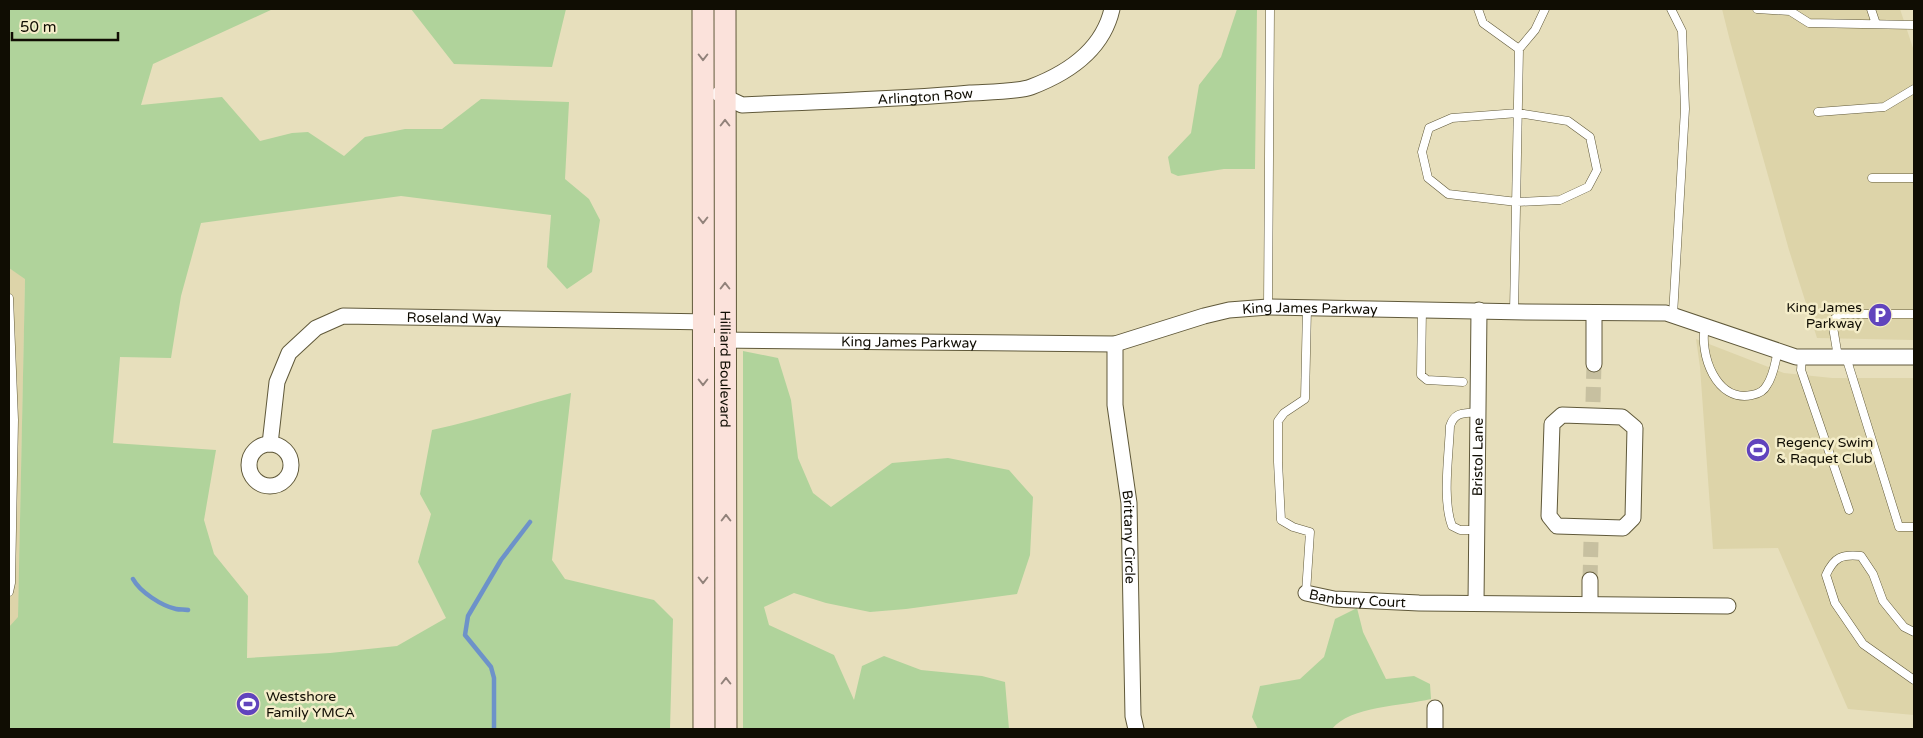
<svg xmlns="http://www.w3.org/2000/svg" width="1923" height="738" viewBox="0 0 1923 738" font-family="'Varela Round',sans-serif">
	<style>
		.built { fill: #ddd4a9 }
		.green { fill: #b0d39b }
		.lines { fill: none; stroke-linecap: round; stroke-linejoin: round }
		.stream { stroke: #6d92c9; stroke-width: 4.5 }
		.street-tunnel { stroke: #c7c0a0; stroke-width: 15; stroke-dasharray: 15 8; stroke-linecap: butt }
		.lane-casing { stroke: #60593a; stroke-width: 9 }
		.street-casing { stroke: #60593a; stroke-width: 17 }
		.secondary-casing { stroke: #60593a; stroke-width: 23 }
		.lane { stroke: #fff; stroke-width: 8 }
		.street { stroke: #fff; stroke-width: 15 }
		.secondary { stroke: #fbe2db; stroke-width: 21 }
		.oneway { stroke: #91827a }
		.labels { text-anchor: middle; stroke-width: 5; stroke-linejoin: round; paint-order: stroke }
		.street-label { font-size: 14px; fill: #100d03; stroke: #f4edc9 }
		.poi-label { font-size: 14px; fill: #100d03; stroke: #f4edc9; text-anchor: start }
	</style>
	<rect width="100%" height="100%" fill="#e7dfbc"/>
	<path class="built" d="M1722 9H1900L1914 51V340L1817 338 1789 250 1730 41Z
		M9 268 25 278 16 729H9Z
		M1696 339 1784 373 1832 378H1914V715L1848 709 1778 548 1713 549 1700 367Z"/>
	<path class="green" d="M9 9H273L153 64 141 105 222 97 260 141 292 133 308 132 344 156 365 137 405 129H442L481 99 569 102 565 179 589 199 600 220 592 272 567 289 547 267 551 215 401 196 201 223 181 296 171 358 120 357 113 443 216 450 204 520 214 554 248 596 247 658 330 653 397 646 446 618 418 562 431 514 420 494 432 430C479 420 524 405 571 393L552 560 565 579 654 600 673 619 670 729H9V627L18 617 25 279 9 268Z
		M411 9H566L552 67 454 64Z
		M1237 9H1257L1255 169H1224L1178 176 1171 173 1168 157 1191 133 1199 85 1221 57Z
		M743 351 778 358 791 400 798 458 813 493 831 507 892 463 948 458 1009 470 1033 497 1030 555 1017 594 906 609 870 612 826 603 794 593 764 607 769 625 834 655 854 700 862 666 884 656 921 670 982 676 1005 682 1009 729H743Z
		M1357 608 1363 632 1386 679 1414 676 1430 684 1431 699C1403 706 1350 706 1332 729H1258L1252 717 1260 686 1300 679 1324 657 1335 619Z"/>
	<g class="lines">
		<path class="stream" d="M133 579C140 592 162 606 176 609 180 610 185 609 188 610
			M494 729V678L491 667 465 635 468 616 501 560 530 522"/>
		<path class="street-tunnel" d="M1593 402 1594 364
			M1590 580 1591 542"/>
		<g class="lane-casing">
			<path id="lane" d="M1478 9 1483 23 1519 49
				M1671 9 1682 31 1685 109 1673 315
				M1757 9 1790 11 1809 23 1914 25
				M1871 9 1876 24
				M1818 112 1884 107 1914 89
				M1518 113 1568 121 1590 137 1597 170 1588 187 1560 200 1517 202 1448 194 1428 178 1422 152 1429 128 1452 118Z
				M1872 178H1914
				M9 298 14 420 11 583 9 592
				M1268 307 1270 9
				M1422 309 1421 375 1427 380 1463 382
				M1514 312 1519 49 1535 30 1545 9
				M1705 326C1699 354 1716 403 1752 395 1758 394 1764 391 1767 385 1774 375 1775 362 1778 351
				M1802 357 1801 370 1849 510
				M1838 357 1832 321 1840 314H1914
				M1846 357 1899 527H1914
				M1477 530H1460L1452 526C1442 500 1449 455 1450 426 1455 411 1464 414 1478 412
				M1306 593 1310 532 1293 527 1281 520 1278 462V421L1284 413 1305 399 1307 308
				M1914 632 1904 627 1883 601 1873 574 1861 556C1842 554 1834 557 1826 575L1835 603 1863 644 1914 680"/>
		</g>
		<g class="street-casing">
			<g id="street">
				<path id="s1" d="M719 94 742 105C818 101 894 100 970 93 985 92 1018 92 1031 87 1068 73 1103 49 1112 9"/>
				<path id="s2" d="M717 340 1115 344 1204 316 1229 310 1268 307 1526 312 1666 313 1796 357H1914"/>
				<path id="s3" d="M1115 344V405L1129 503 1133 716 1136 729"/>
				<path d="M1594 364V313"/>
				<path d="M1562 415 1622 417 1635 428 1633 518 1623 528 1557 526 1549 516 1552 424Z"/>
				<circle cx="270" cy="465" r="21"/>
				<path id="s4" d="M270 444 277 382 289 353 316 328 343 316 711 322"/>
				<path id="s5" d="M1306 593 1334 599 1419 603 1728 606"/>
				<path id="s6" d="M1476 603 1479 310"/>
				<path d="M1590 604V580"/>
				<path d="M1435 708V729"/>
			</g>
		</g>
		<g class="secondary-casing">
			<g id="secondary">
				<path d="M703 9 704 729"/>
				<path id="s7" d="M725 9 726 729"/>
			</g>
		</g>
		<use href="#lane" class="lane"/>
		<use href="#street" class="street"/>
		<use href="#secondary" class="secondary"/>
	</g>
	<defs><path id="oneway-chevron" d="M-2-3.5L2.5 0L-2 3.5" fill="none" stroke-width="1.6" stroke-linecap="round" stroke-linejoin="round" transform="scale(1.25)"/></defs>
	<g class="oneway">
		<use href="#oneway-chevron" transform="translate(703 57) rotate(90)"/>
		<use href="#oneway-chevron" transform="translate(725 123) rotate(-90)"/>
		<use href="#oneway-chevron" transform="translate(703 220) rotate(90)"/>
		<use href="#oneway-chevron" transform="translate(725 286) rotate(-90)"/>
		<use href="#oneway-chevron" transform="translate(703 382) rotate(90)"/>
		<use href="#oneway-chevron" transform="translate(726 518) rotate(-90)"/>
		<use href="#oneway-chevron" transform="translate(703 580) rotate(90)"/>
		<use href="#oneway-chevron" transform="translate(726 681) rotate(-90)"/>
	</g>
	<defs>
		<g id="parking-disc" transform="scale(1.25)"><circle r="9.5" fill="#6144bd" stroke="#f4edc9"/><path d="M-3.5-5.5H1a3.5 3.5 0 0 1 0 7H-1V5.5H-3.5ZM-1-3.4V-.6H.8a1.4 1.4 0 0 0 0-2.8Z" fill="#fff"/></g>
		<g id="stadium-disc" transform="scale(1.25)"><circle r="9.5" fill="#6144bd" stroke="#f4edc9"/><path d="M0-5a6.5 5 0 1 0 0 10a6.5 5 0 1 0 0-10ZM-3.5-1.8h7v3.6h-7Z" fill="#fff"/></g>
	</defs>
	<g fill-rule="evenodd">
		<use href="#parking-disc" x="1880" y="315"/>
		<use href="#stadium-disc" x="1758" y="450"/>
		<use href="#stadium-disc" x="248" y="704"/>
	</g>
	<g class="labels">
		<g class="street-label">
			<text dy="5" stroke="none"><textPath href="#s1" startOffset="209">Arlington Row</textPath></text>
			<text dy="5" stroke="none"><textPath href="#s2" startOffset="598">King James Parkway</textPath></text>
			<text dy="5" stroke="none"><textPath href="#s4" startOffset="271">Roseland Way</textPath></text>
			<text dy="5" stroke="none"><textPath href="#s2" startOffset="192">King James Parkway</textPath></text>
			<text dy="5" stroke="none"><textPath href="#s7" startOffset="360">Hilliard Boulevard</textPath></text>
			<text dy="5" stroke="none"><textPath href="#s6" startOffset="146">Bristol Lane</textPath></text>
			<text dy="5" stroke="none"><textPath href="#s3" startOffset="194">Brittany Circle</textPath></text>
			<text dy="5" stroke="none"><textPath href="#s5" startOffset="52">Banbury Court</textPath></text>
		</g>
		<g class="poi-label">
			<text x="1862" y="312" text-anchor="end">King James<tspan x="1862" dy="16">Parkway</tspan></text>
			<text x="1776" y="447">Regency Swim<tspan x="1776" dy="16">&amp; Raquet Club</tspan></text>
			<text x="266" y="701">Westshore<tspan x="266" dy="16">Family YMCA</tspan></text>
		</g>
	</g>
	<rect width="1923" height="738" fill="none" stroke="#100d03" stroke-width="20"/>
	<path d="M12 32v8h106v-8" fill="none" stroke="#100d03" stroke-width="2.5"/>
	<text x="20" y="32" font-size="15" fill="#100d03" stroke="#f4edc9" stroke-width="4" paint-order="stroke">50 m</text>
</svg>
